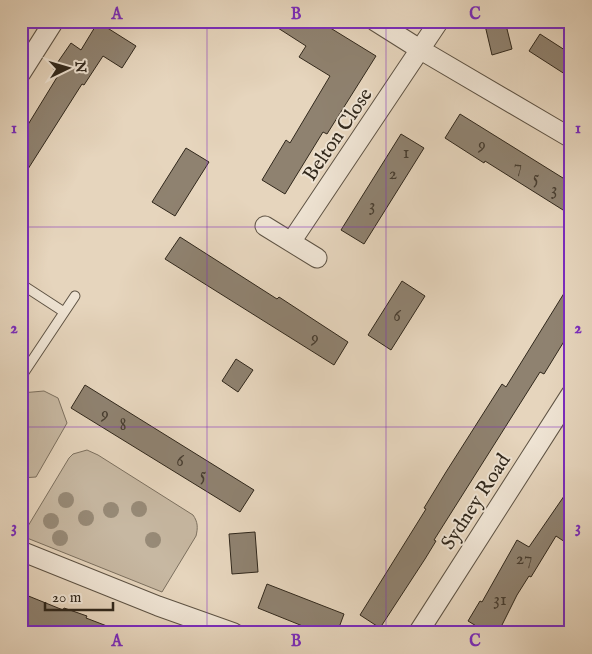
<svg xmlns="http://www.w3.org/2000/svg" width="592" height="654" viewBox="0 0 592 654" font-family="'IM FELL English',serif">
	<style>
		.green { fill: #c7b8a2; stroke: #7c705f }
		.building { fill: #8f8270; stroke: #31281c }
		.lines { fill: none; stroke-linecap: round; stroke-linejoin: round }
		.lane-casing { stroke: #5e5344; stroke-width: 11 }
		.street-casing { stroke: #5e5344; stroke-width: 21 }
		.lane { stroke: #efe4d4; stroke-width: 9 }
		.street { stroke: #efe4d4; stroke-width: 19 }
		.tree { fill: #978a77 }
		.grid { fill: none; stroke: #7b2cbf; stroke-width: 1; stroke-opacity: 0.55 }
		.labels { text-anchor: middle; stroke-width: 4; stroke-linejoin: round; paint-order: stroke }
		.number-label { font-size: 18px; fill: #483e31 }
		.street-label { font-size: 20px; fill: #31281c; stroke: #efe4d4 }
		.neatline { fill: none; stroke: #7b2cbf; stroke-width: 2 }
		.grid-label { font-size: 16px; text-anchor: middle; font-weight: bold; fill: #7b2cbf }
	</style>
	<rect width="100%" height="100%" fill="#e6d5bd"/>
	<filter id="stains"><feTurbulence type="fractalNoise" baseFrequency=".004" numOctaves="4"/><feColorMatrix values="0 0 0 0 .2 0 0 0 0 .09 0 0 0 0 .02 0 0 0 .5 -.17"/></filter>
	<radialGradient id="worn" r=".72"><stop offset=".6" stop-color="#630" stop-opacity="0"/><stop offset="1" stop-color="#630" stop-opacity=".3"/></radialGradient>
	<path class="green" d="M44 391 58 398 67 423 36 477 21 478V393Z
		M87 450 98 455 193 515C198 522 198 528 196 536L162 592 22 536 69 458 73 454Z"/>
	<path class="building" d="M267 21H319L376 56 327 134 323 132 285 194 262 180 286 140 290 143 330 76 299 57 306 46Z
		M484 21H505L512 49 492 55Z
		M98 22 136 46 122 68 103 56 84 85 82 84 21 180V136L59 74 53 69 71 43 81 50Z
		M540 34 571 54V78L529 51Z
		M460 114 571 183V215L485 161 484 163 445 138Z
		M401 134 424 148 364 244 341 230Z
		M186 148 209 162 175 216 152 202Z
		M180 237 277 299 279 297 348 342 334 365 165 259Z
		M402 281 425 296 391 350 368 335Z
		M571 282V330L544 374 540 372 434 540 436 541 425 559 380 628 360 615 426 509 424 508 446 472 502 384 506 387Z
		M236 359 253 370 238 392 222 381Z
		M85 385 254 490 240 512 71 408Z
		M571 486V546L556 536 531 577 529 576 517 595 498 633H488L468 621 480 601 482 602 517 540 529 547Z
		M255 532 258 572 232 574 229 534Z
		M267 584 344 614 337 633H320L258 608Z
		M21 593 63 610 64 608 87 616 86 618 120 631V633H47L21 622Z"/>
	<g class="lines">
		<g class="lane-casing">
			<path id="lane" d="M21 284 64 312
				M21 377 75 296"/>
		</g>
		<g class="street-casing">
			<path id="street" d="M375 21 421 50 571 138
				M21 73 54 21
				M265 226 317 258
				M291 242 439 21
				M21 551 158 606 234 633
				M418 633 571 394"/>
		</g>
		<use href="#lane" class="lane"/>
		<use href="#street" class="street"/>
	</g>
	<g class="tree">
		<circle cx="66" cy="500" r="8"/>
		<circle cx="139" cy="509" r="8"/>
		<circle cx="111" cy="510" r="8"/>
		<circle cx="86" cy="518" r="8"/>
		<circle cx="51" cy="521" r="8"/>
		<circle cx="60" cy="538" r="8"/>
		<circle cx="153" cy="540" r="8"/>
	</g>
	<path class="grid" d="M207 21V633M386 21V633M21 227H571M21 427H571"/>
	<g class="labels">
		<g class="number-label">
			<text x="482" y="150">9</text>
			<text x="406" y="158">1</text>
			<text x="518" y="172">7</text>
			<text x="393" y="179">2</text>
			<text x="536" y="183">5</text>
			<text x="554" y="195">3</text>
			<text x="372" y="211">3</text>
			<text x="397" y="321">6</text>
			<text x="315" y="343">9</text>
			<text x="105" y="419">9</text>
			<text x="123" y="430">8</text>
			<text x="180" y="466">6</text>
			<text x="203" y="480">5</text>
			<text x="524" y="564">27</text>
			<text x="500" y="605">31</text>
		</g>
		<g class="street-label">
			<text transform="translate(337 134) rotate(-56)" y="7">Belton Close</text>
			<text transform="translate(475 501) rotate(-57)" y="7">Sydney Road</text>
		</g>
	</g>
	<rect width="592" height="654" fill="none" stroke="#e6d5bd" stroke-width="55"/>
	<g transform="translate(68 68) rotate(85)" stroke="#efe4d4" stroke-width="4" paint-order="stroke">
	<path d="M0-4L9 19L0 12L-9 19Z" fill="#31281c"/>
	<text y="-8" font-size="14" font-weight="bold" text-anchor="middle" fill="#31281c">N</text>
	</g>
	<path d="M45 602v8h68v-8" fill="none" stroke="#31281c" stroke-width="2.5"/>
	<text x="52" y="602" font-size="15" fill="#31281c" stroke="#efe4d4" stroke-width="4" paint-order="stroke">20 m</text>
	<rect x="28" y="28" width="536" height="598" class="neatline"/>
	<g class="grid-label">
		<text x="117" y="19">A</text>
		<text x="296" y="19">B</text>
		<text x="475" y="19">C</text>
		<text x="14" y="133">1</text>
		<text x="578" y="133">1</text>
		<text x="14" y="333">2</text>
		<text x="578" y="333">2</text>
		<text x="14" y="532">3</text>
		<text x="578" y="532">3</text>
		<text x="117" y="646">A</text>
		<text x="296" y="646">B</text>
		<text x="475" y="646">C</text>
	</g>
	<rect width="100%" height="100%" filter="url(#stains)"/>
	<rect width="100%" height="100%" fill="url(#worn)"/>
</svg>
